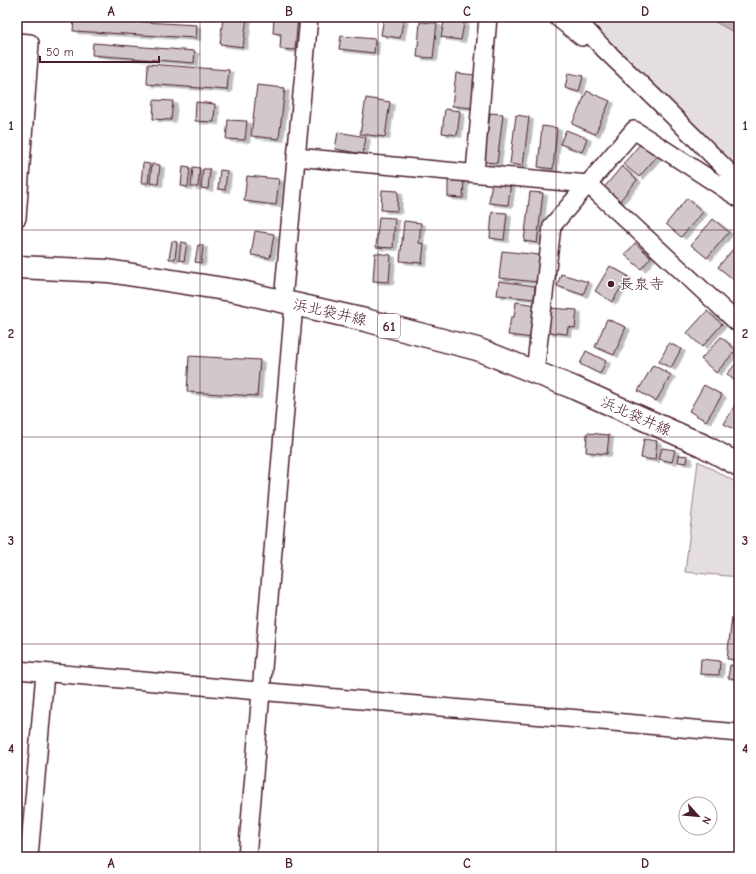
<svg xmlns="http://www.w3.org/2000/svg" width="756" height="874" viewBox="0 0 756 874" font-family="'Comic Neue','Klee One',sans-serif">
	<style>
		.green { fill: #e5dee0; stroke: #987e86 }
		.water { fill: #c1b3b6; stroke: #91787e }
		.building { fill: #d2c7cb; stroke: #4a1f2b; filter: url(#shadow) }
		.lines { fill: none; stroke-linecap: round; stroke-linejoin: round }
		.street-casing { stroke: #4a1f2b; stroke-width: 20 }
		.primary-casing { stroke: #4a1f2b; stroke-width: 25 }
		.street { stroke: #fff; stroke-width: 17 }
		.primary { stroke: #fff; stroke-width: 22 }
		.grid { fill: none; stroke: #4a1f2b; stroke-width: 1; stroke-opacity: 0.55 }
		.poi-dot { fill: #4a1f2b; stroke: #fff; stroke-width: 1.5 }
		.labels { text-anchor: middle; stroke-width: 3; stroke-linejoin: round; paint-order: stroke }
		.shield { fill: #fff; stroke: #80626b; stroke-width: 1 }
		.shield-label { font-size: 14px; font-weight: bold; fill: #4a1f2b }
		.poi-label { font-size: 15px; fill: #4a1f2b; stroke: #fff; text-anchor: start }
		.street-label { font-size: 15px; fill: #4a1f2b; stroke: #fff }
		.neatline { fill: none; stroke: #4a1f2b; stroke-width: 1.5 }
		.grid-label { font-size: 13px; text-anchor: middle; font-weight: bold; fill: #4a1f2b }
	</style>
	<defs>
		<filter id="shadow"><feDropShadow dx="4.5" dy="2.5" stdDeviation="0" flood-color="#0004"/></filter>
	</defs>
	<rect width="100%" height="100%" fill="#fff"/>
	<filter id="ink" filterUnits="userSpaceOnUse"><feTurbulence type="fractalNoise" baseFrequency=".025" numOctaves="2"/><feDisplacementMap in="SourceGraphic" scale="8" xChannelSelector="R" yChannelSelector="G"/><feConvolveMatrix kernelMatrix="1 2 1 2 8 2 1 2 1" color-interpolation-filters="sRGB"/></filter>
	<g filter="url(#ink)">
		<path class="green" d="M588 17H739V181L667 110Z
			M698 461 739 484V577L685 572Z"/>
		<path class="water" d="M706 17H739V35Z"/>
		<path class="building" d="M223 17H247L243 47 220 44Z
			M274 17H298L295 50 280 49 281 34 273 33Z
			M384 17H404L400 38 381 35Z
			M445 17 465 18 461 40 441 37Z
			M74 18 197 25 196 38 73 31Z
			M420 22 437 23 433 58 417 57Z
			M341 36 375 39 374 53 339 49Z
			M93 43 195 51 194 63 92 55Z
			M148 64 229 70 227 90 147 84Z
			M456 73 475 75 472 108 452 106Z
			M568 73 583 76 579 92 565 88Z
			M257 85 285 88 279 139 251 136Z
			M587 91 610 101 595 134 572 124Z
			M366 98 390 102 385 137 360 134Z
			M154 100 173 101 171 120 153 119Z
			M196 102 215 104 214 122 195 121Z
			M445 109 460 111 457 135 442 133Z
			M490 113 503 114 497 163 484 162Z
			M516 115 529 117 523 166 510 164Z
			M228 120 247 121 245 140 226 139Z
			M542 126 557 128 553 169 538 167Z
			M566 130 587 138 582 152 560 144Z
			M338 132 366 137 363 154 335 149Z
			M643 141 659 154 639 177 623 164Z
			M143 163 150 164 148 183H141Z
			M152 164 160 165 158 184 150 183Z
			M183 166 190 167 188 187 181 186Z
			M622 166 637 180 618 203 602 190Z
			M193 167 200 168 198 187H191Z
			M203 169H210L208 189 201 188Z
			M220 170 227 171 225 190 218 189Z
			M247 176 279 179 276 205 244 201Z
			M448 177H464L463 198 448 197Z
			M492 180 511 182 508 205 489 203Z
			M382 190 398 191 397 211 381 210Z
			M530 192 543 193 537 243 524 241Z
			M687 198 703 212 681 237 666 224Z
			M492 212 507 213 504 240 490 238Z
			M379 217 395 218 393 248 376 247Z
			M713 219 729 232 707 258 691 245Z
			M404 221 421 223 419 243 424 244 422 263 400 261Z
			M255 231 274 234 270 258 251 255Z
			M172 241 177 242 175 259H169Z
			M181 242 187 243 184 261 179 260Z
			M739 242V274L734 280 718 267Z
			M635 243 651 257 641 269 625 255Z
			M198 245H203L201 263 195 262Z
			M502 251 540 255 537 282 499 278Z
			M375 253 391 255 389 282 373 281Z
			M610 266 628 276 612 302 595 291Z
			M561 274 588 282 583 295 557 286Z
			M499 281 535 286 534 299 497 295Z
			M739 297V308L734 303Z
			M516 302 537 305 533 338 508 335 511 317H514Z
			M550 308 577 310 575 328 568 327 567 334 548 332Z
			M707 311 722 324 702 347 687 333Z
			M607 319 626 327 614 355 595 347Z
			M721 337 736 350 716 373 701 359Z
			M669 343 681 349 671 368 659 362Z
			M586 351 606 361 600 374 580 364Z
			M189 356 260 360 257 396 187 392Z
			M739 360V385L727 374Z
			M653 365 671 375 656 401 638 391Z
			M704 385 722 395 706 421 689 411Z
			M739 398V432L724 424Z
			M587 433 609 435 607 454 586 452Z
			M644 439 657 441 655 460 641 458Z
			M662 448 675 450 672 462 659 459Z
			M679 455 688 456 687 463 678 462Z
			M732 617 739 618V660L727 659Z
			M701 659 720 661 719 675 700 674Z
			M730 665 739 666V679L728 678Z"/>
		<g class="lines">
			<g class="street-casing">
				<path id="street" d="M557 17 582 37
					M574 17 603 48 656 99 739 182
					M17 42 30 43 17 218
					M296 157 588 184 739 324
					M475 173 488 17
					M283 301 309 17
					M535 372 552 226 634 130 739 198
					M17 670 739 733
					M29 857 45 673
					M247 857 294 304"/>
			</g>
			<g class="primary-casing">
				<path id="primary" d="M17 267 108 271 237 291 365 320 477 349 572 387 702 445 739 465"/>
			</g>
			<use href="#street" class="street"/>
			<use href="#primary" class="primary"/>
		</g>
	</g>
	<path class="grid" d="M200 17V857M378 17V857M556 17V857M17 230H739M17 437H739M17 644H739"/>
	<circle class="poi-dot" cx="611" cy="284" r="4"/>
	<g class="labels">
		<rect class="shield" x="378" y="314" width="22" height="24" rx="3"/>
		<g class="shield-label">
			<text x="389" y="331">61</text>
		</g>
		<g class="poi-label">
			<text x="619" y="289">長泉寺</text>
		</g>
		<g class="street-label">
			<text transform="translate(330 312) rotate(13)" y="5">浜北袋井線</text>
			<text transform="translate(636 416) rotate(24)" y="5">浜北袋井線</text>
		</g>
	</g>
	<rect width="756" height="874" fill="none" stroke="#fff" stroke-width="44"/>
	<g transform="translate(698 816) rotate(117)"><circle r="19" fill="#ffffff" stroke="#b7a5aa"/>
	<path d="M0-3L7 15L0 10L-7 15Z" fill="#4a1f2b"/>
	<text y="-6" font-size="11" font-weight="bold" text-anchor="middle" fill="#4a1f2b">N</text>
	</g>
	<path d="M40 56v6h119v-6" fill="none" stroke="#4a1f2b" stroke-width="2"/>
	<text x="46" y="56" font-size="12" fill="#4a1f2b" stroke="#ffffff" stroke-width="3" paint-order="stroke">50 m</text>
	<rect x="22" y="22" width="712" height="830" class="neatline"/>
	<g class="grid-label">
		<text x="111" y="16">A</text>
		<text x="289" y="16">B</text>
		<text x="467" y="16">C</text>
		<text x="645" y="16">D</text>
		<text x="11" y="130">1</text>
		<text x="745" y="130">1</text>
		<text x="11" y="338">2</text>
		<text x="745" y="338">2</text>
		<text x="11" y="545">3</text>
		<text x="745" y="545">3</text>
		<text x="11" y="753">4</text>
		<text x="745" y="753">4</text>
		<text x="111" y="868">A</text>
		<text x="289" y="868">B</text>
		<text x="467" y="868">C</text>
		<text x="645" y="868">D</text>
	</g>
</svg>
